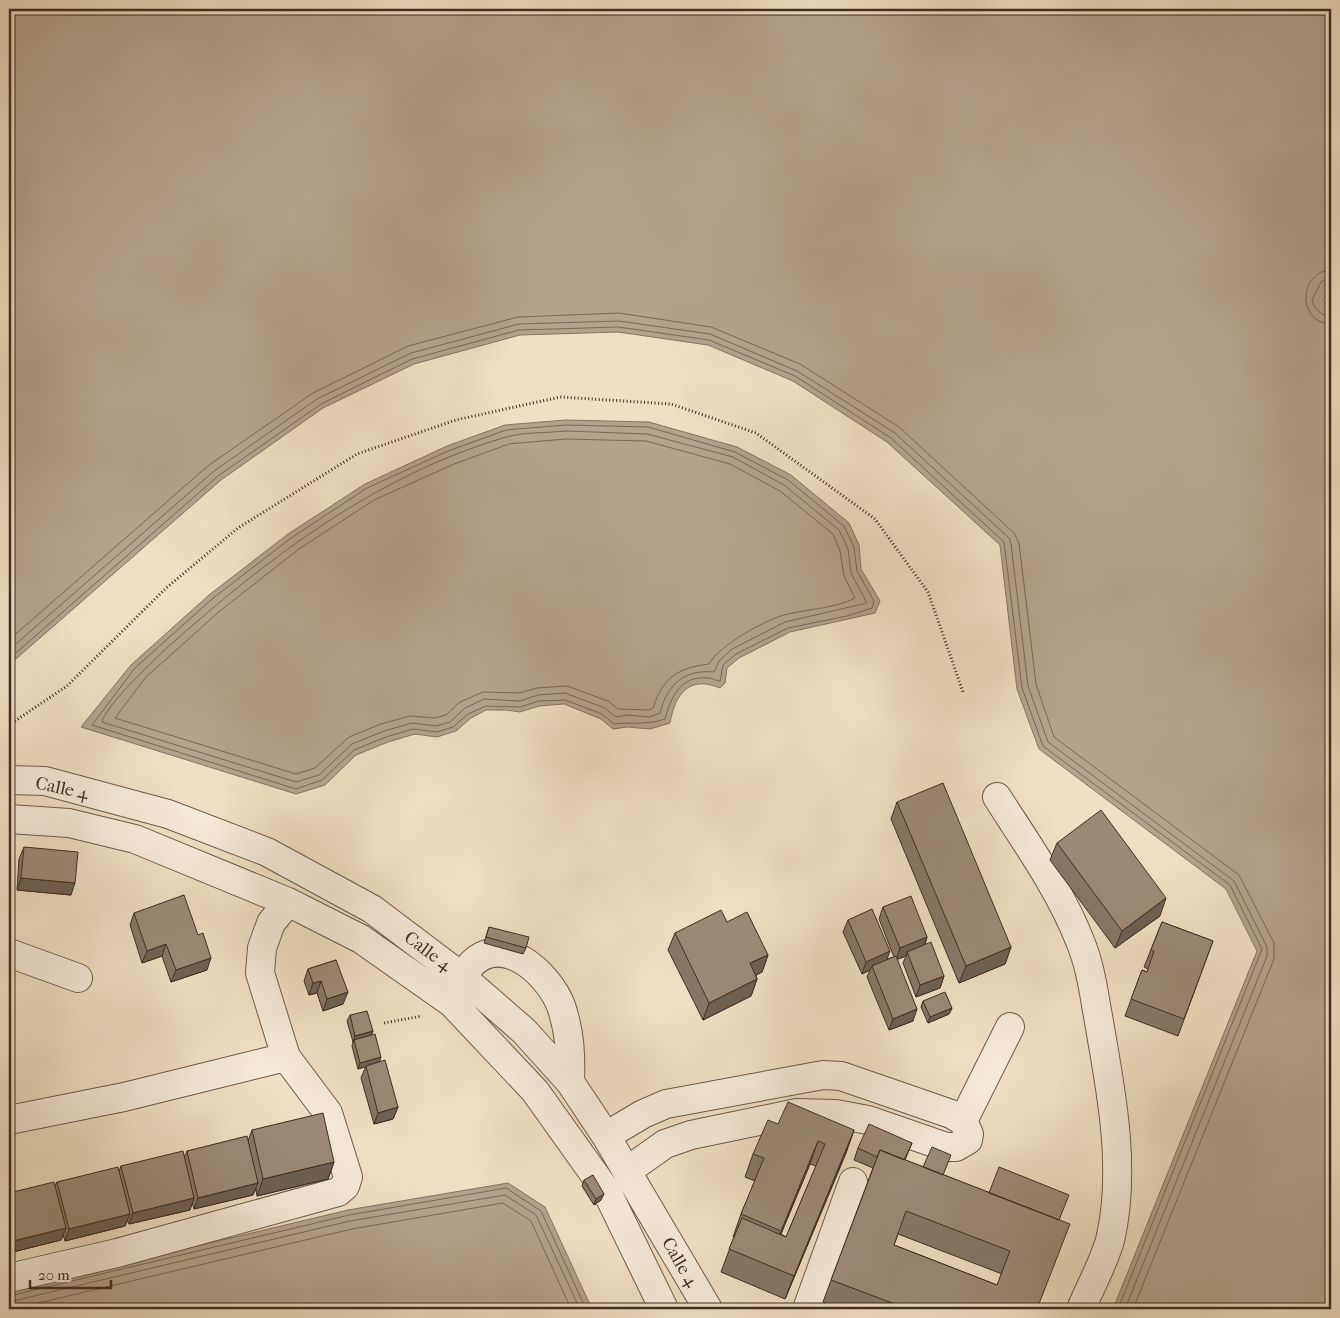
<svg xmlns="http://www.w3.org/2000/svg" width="1340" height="1318" viewBox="0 0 1340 1318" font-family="'IM FELL French Canon',serif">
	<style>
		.water { fill: #b4a28b; stroke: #867361 }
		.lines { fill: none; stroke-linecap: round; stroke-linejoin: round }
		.shore { stroke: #7a6856; stroke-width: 1 }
		.minor-casing { stroke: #6d5a49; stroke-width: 30 }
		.path { stroke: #412d21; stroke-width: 3; stroke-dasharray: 1 2.5; stroke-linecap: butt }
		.minor { stroke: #f5ead7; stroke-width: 28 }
		.wall { fill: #867765; stroke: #412d21; fill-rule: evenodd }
		.shaded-wall { fill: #6d6152; stroke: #412d21 }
		.building { fill: #9c8a75; stroke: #412d21; fill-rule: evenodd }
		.labels { text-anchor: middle; stroke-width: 4; stroke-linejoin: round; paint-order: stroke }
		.street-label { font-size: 18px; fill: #412d21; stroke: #f5ead7 }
	</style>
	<rect width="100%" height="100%" fill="#f0dfc2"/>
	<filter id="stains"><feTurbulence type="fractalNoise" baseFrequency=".004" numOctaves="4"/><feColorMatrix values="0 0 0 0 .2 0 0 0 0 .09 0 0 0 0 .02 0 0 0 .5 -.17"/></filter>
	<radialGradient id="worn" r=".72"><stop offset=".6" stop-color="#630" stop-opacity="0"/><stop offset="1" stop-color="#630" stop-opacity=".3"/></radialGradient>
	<path class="water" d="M9 9H1331V285L1323 300 1331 307V1309H1113L1257 951 1226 889 1039 749 1017 689 1000 545 887 442 793 381 708 345 618 332 520 335 414 364 323 408 221 480 9 665Z
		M566 420 649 422 737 447 791 475 849 523 859 545 861 569 880 601 875 613 790 632 739 658 727 668 725 683 720 688C689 675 675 694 670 723L650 729 627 727 613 729 601 719 564 704 539 706 520 712 506 710H486L471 718 456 731 437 737 415 734 388 742 356 755 325 785 296 794 81 727 131 665 209 595 288 534 365 484 447 446 505 425Z
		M508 1183 545 1207 592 1309H9V1291L348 1210Z"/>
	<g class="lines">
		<path class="shore" d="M1331 270C1299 271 1296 323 1331 324
			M1331 277 1321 282 1312 300C1314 309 1322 316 1331 317
			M566 425 648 427 735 452 788 480 844 526 854 547 857 571 874 601 872 608 847 616 788 628 736 654 723 665 720 681C716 681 713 678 708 678 681 675 671 697 665 719 648 725 632 722 614 724L602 714 565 700 539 701 520 707 486 706 468 714 453 727 437 732 413 729 386 737 354 750 322 780 296 789 92 725 135 668 212 599 291 538 367 488 448 451 506 430Z
			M566 431 647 434 733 457 784 485 839 530 848 549 851 573 867 603 785 622 732 649 719 661 714 672C684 669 667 685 660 713L649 717 628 715 616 717 605 708 565 693 538 695 520 701 484 699 465 708 450 722 436 726 412 723 384 731 352 744 319 775 296 782 102 722C105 706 155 659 169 646 268 558 376 475 506 437 524 432 547 433 566 431Z
			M566 439 646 441 730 464 780 491 833 534 840 551 844 576 855 598C836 608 810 609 788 614 768 618 718 646 709 664 678 668 663 677 653 708L649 710 618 709 608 701 567 686 537 688 519 693 483 692 460 702 446 715 435 718 410 716 381 724 349 737 315 768 296 774 115 718 145 678 221 610 299 549 374 500 454 464 509 444Z
			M9 640 209 465 313 393 408 346 518 317 619 313 711 327 800 364 899 427 1014 533 1019 543 1036 684 1054 737 1239 875 1274 943V959L1133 1309
			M9 650 214 471 317 399 411 353 519 324 619 321 710 334 797 371 895 433 1009 538 1011 544 1028 686 1048 742 1234 881 1267 947V956L1125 1309
			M9 659 218 476 321 404 412 359 519 330 618 327 709 340 795 376 891 438 1004 542 1022 688 1043 746 1230 885 1262 949 1118 1309
			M9 1296 349 1215 506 1188 541 1211 586 1309
			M9 1302 350 1221 505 1195 536 1215 580 1309
			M13 1309 352 1229 503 1203 531 1221 571 1309"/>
		<g class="minor-casing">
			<path id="minor" d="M9 780 45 781 168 814 267 852 372 909 462 977 524 1031 570 1082 606 1136 708 1309
				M997 797C1027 844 1060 890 1080 941 1091 967 1094 995 1099 1022 1111 1091 1126 1166 1111 1236 1106 1259 1090 1287 1081 1309
				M9 819 69 823 135 839 288 902 361 939 452 1003 535 1091 607 1192 664 1309
				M9 953 78 978
				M456 994C459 985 463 975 469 967 501 929 549 974 561 1006 570 1032 571 1055 570 1082
				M9 1120 124 1097 286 1057
				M963 1121 1010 1027
				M606 1136 643 1114 666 1104 823 1075 841 1076 951 1114 963 1121 969 1134 968 1140 956 1147H946L868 1120 836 1114 797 1113 691 1135 665 1144 627 1171
				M9 1278 117 1253 338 1192 345 1186 348 1177 328 1113 286 1057 260 973 262 948 271 923 288 902
				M807 1309 853 1182"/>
		</g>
		<path class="path" d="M9 725 67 686 165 589 238 528 357 454 456 420 560 397 671 404 756 433 875 519 928 592 963 692
			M384 1023 422 1016"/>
		<use href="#minor" class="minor"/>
	</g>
	<path class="wall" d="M897 802 1011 947 1005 964 959 983 891 819Z
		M1057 843 1160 916 1115 948 1050 860Z
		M24 847 71 895 17 890 19 859Z
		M883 907 927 937 925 945 944 976 940 988 916 997 903 963 906 956 897 959 913 1021 889 1030 867 977 870 970 862 974 843 932 848 920 887 959 894 957 879 919Z
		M134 913 207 970 171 982 162 956 142 963 130 925Z
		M727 922 768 955 762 972 756 975 757 979 751 996 703 1020 668 950 675 933Z
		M1162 922 1213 941 1178 1036 1125 1016 1142 970 1147 972 1148 969 1144 967Z
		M489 927 526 948 523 954 484 943Z
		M336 960 343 1004 323 1011 317 993 309 995 304 981 308 969Z
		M923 1001 952 1008 949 1014 928 1023 921 1007Z
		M350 1015 373 1031 371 1035 379 1062 398 1107 393 1119 374 1124 361 1078 366 1066 358 1069 352 1046 353 1042 347 1021Z
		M778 1124 854 1130 846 1153 785 1299 721 1272 734 1237H733L741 1214 755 1181 745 1177 753 1154ZM810 1164 816 1166 786 1237 781 1234Z
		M252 1130 334 1162 328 1179 257 1196 256 1189 253 1195 194 1209 192 1202 190 1210 129 1224 127 1220 125 1226 65 1241 63 1235 61 1240 9 1253V1193L55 1186 57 1182 119 1172 121 1166 184 1158 187 1151 248 1141Z
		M912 1143 905 1160 1060 1220 1037 1309H841L823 1302 873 1168 854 1160 858 1148ZM898 1234 1002 1274 997 1285 894 1245Z
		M584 1180 601 1200 594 1205 582 1186Z"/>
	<path class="shaded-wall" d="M21 878 75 883 71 895 17 890Z
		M1166 898 1160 916 1115 948 1122 931Z
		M927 937 923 949 907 952 906 956 896 960 900 948Z
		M166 944 162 956 142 963 147 951Z
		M1011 947 1005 964 959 983 966 966Z
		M890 951 886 962 872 966 870 970 862 974 866 962Z
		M768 955 762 972 744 981 750 963Z
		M211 958 207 970 171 982 176 970Z
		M944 976 940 988 916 997 920 985Z
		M757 979 751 996 703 1020 709 1003Z
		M321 981 317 993 309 995 313 983Z
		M348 992 343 1004 323 1011 327 999Z
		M952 1008 949 1014 928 1023 930 1017Z
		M917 1009 913 1021 889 1030 893 1019Z
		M373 1031 370 1037 354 1040 353 1042 355 1036Z
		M381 1057 379 1063 358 1069 360 1063Z
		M398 1107 393 1119 374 1124 378 1113Z
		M854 1130 846 1153 785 1299 794 1276Z
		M818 1141 810 1164 773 1253 781 1231Z
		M334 1162 328 1179 257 1196 263 1179Z
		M258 1183 253 1195 194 1209 198 1198Z
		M604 1194 601 1200 594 1205 596 1199Z
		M194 1198 190 1210 129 1224 133 1213Z
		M130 1214 125 1226 65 1241 69 1229Z
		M66 1228 61 1240 9 1253V1242Z"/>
	<path class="building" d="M943 783 1011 947 966 966 897 802Z
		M1101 810 1166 898 1122 931 1057 843Z
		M24 847 78 852 75 883 21 878Z
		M184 895 198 935 203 933 211 958 176 970 166 944 147 951 134 913Z
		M911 896 927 937 900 948 883 907Z
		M872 909 890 951 866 962 848 920Z
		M721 910 727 922 747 912 768 955 750 963 757 979 709 1003 675 933Z
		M1162 922 1213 941 1184 1019 1131 999 1142 970 1147 972 1154 951 1151 950Z
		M489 927 529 937 526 948 486 937Z
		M931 942 944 976 920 985 907 952Z
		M896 956 917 1009 893 1019 872 966Z
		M336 960 348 992 327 999 321 981 313 983 308 969Z
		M945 992 952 1008 930 1017 923 1001Z
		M367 1011 373 1031 355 1036 350 1015Z
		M375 1034 381 1057 360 1063 354 1040Z
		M385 1060 398 1107 378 1113 366 1066Z
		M788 1102 854 1130 794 1276 729 1249 742 1218 786 1237 825 1144 818 1141 781 1231 741 1214 764 1158 753 1154 768 1120 778 1124Z
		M323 1113 334 1162 263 1179 252 1130Z
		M869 1124 912 1143 904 1160 880 1150 877 1157 858 1148Z
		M247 1136 258 1183 198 1198 187 1151Z
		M932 1147 951 1155 943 1175 923 1167Z
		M880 1150 1070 1224 1037 1309H908L831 1280ZM906 1211 1010 1251 997 1285 894 1245Z
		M183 1151 194 1198 133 1213 121 1166Z
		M118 1167 130 1214 69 1229 57 1182Z
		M999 1167 1069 1195 1059 1220 989 1193Z
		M593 1175 604 1194 596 1199 584 1180Z
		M54 1182 66 1228 9 1242V1193Z"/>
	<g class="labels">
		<g class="street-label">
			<text transform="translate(62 788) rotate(12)" y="6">Calle 4</text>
			<text transform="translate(428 951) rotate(37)" y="6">Calle 4</text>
			<text transform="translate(680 1262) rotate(60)" y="6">Calle 4</text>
		</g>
	</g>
	<rect width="1340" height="1318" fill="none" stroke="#f0dfc2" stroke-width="30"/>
	<rect x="10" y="10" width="1320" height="1298" fill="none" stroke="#412d21" stroke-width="2.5"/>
	<rect x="15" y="15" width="1310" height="1288" fill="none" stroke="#412d21"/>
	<path d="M30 1280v8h81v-8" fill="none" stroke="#412d21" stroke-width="2.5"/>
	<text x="38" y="1280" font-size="15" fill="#412d21" stroke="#f5ead7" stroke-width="4" paint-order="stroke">20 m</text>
	<rect width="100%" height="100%" filter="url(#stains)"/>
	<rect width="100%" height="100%" fill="url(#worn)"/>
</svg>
